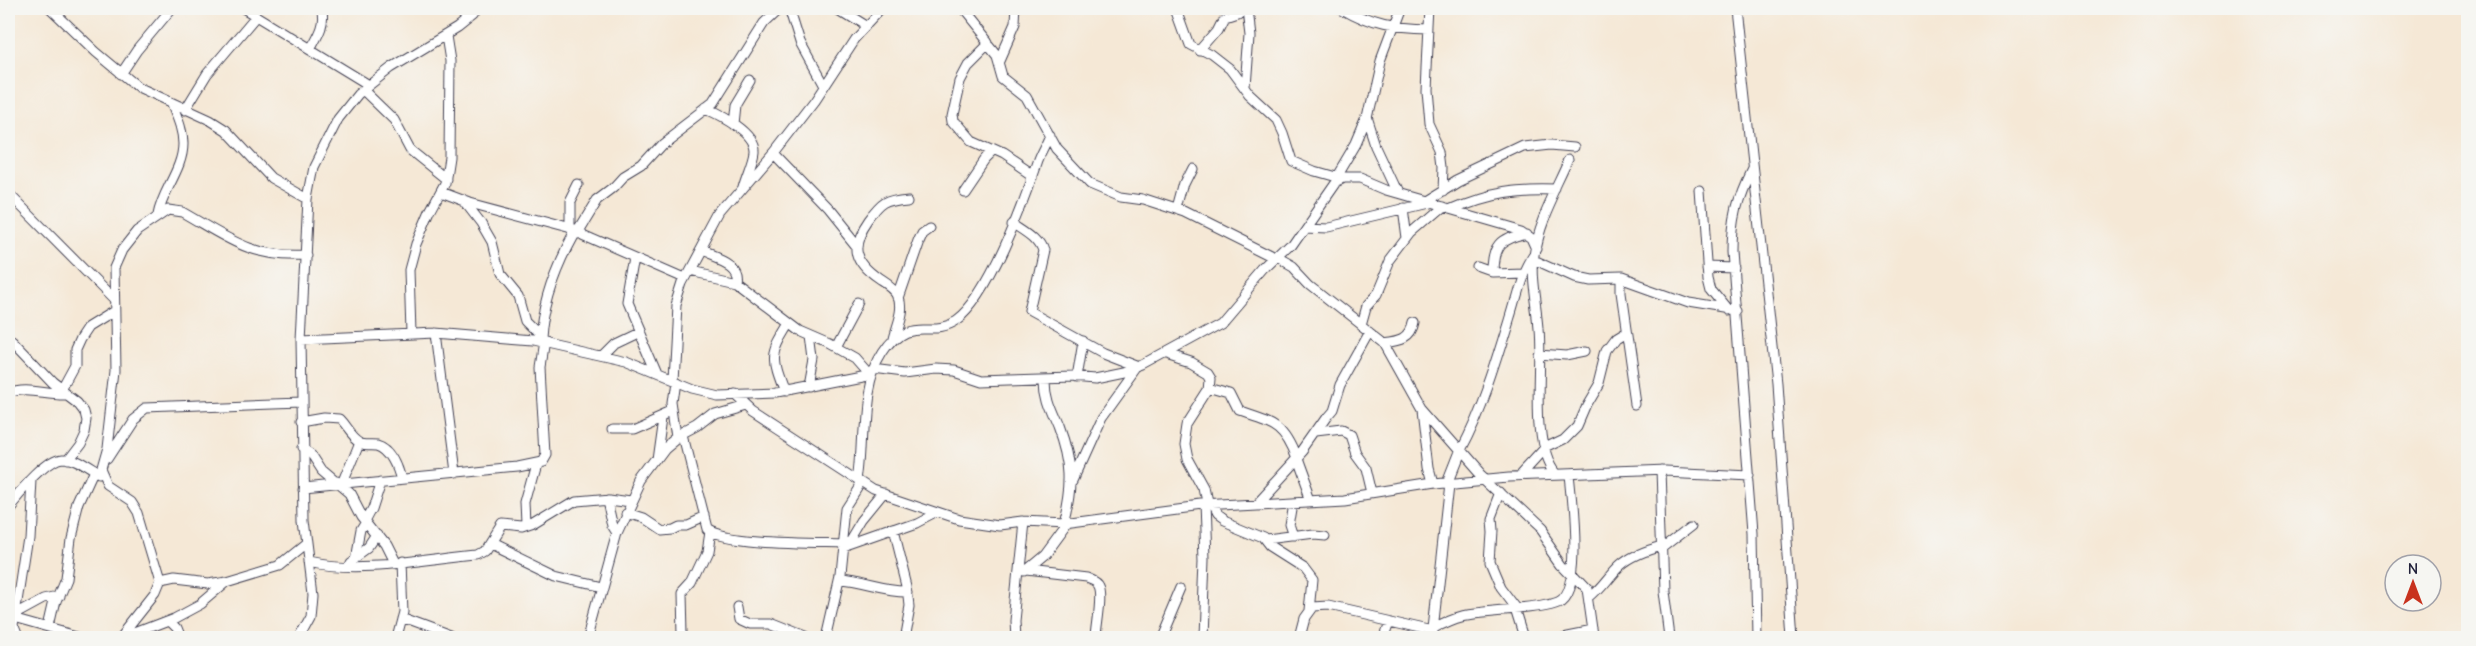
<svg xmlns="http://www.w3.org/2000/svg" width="2476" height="646" viewBox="0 0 2476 646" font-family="'Comic Neue',sans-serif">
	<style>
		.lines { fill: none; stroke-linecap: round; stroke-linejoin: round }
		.minor-casing { stroke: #424052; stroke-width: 11 }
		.minor { stroke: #fff; stroke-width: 9 }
	</style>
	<rect width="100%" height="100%" fill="#f6f6f2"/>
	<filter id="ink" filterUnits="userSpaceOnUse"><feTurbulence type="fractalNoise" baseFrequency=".0167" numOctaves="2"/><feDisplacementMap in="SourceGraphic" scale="12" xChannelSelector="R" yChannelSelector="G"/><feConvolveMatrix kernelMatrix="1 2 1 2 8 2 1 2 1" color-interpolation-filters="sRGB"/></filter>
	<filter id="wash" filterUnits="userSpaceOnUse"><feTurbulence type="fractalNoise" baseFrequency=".008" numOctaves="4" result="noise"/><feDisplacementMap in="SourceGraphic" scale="24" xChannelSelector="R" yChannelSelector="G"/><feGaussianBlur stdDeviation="1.35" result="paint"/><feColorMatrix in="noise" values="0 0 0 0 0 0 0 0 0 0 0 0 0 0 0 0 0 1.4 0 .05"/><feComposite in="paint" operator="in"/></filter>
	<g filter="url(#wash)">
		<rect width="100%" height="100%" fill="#f5e8d6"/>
	</g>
	<g filter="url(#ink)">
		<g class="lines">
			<g class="minor-casing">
				<path id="minor" d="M50 8 96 52 138 87 210 120 226 130 271 178 308 199
					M243 8 369 85
					M460 8 467 20
					M789 8 800 43 823 85
					M837 8 866 26
					M959 8 997 55 1003 76 1027 95 1057 149 1090 184 1121 197 1143 200 1186 214 1276 259
					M1178 8 1191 44 1212 55 1230 69 1250 96 1276 120 1282 133 1291 161 1314 171 1342 179
					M1342 8C1373 26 1393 29 1429 30
					M1430 8 1426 88 1429 124 1442 152 1444 168 1443 190
					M1735 8 1776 384 1794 638
					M988 43 968 63 960 78 952 114 953 121 971 142 1002 156 1033 177
					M310 49C316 37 325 25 322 11
					M1200 50 1219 28 1225 16 1237 12 1242 8
					M1000 61 1015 27 1016 8
					M121 74 137 50 172 8
					M1245 88 1249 33 1246 8
					M363 90 394 120 410 150 446 179
					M706 109C720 115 755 133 754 151 753 162 746 175 743 187
					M185 110 207 74 256 16
					M1367 118 1376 146 1398 193
					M733 124 735 105 750 80
					M773 153 828 210 857 246
					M1752 169C1737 199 1732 219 1732 252L1754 534 1756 638
					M1337 177 1356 145 1367 119 1380 61 1400 8
					M963 190 984 159 991 152
					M1702 191 1708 277 1711 289 1729 311
					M441 192 470 203 575 231 685 279
					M8 193 113 299
					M464 201 481 223 492 242 500 274 518 296 525 321 540 336
					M1424 201 1458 180 1525 148 1552 145 1575 147
					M1403 208 1407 238
					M1448 208C1489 190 1513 188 1557 189
					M1178 211 1185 185 1193 169
					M158 215C162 191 183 169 183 144 183 130 177 117 172 104
					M1014 222C1025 230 1039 236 1043 250L1029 312 1103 353 1139 367
					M1304 226 1326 227 1427 203
					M570 230V203L579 185
					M577 233 597 200 613 188 623 177 641 166 662 143 713 104 764 23 780 8
					M701 251C715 257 738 262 734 281
					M635 258 627 304 657 374
					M1278 258 1294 267 1310 284 1385 343 1422 409 1479 474 1540 531 1563 564 1587 589 1594 638
					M1534 259 1574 277 1588 280 1621 279 1688 303 1738 311
					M1707 267 1734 268
					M1478 268 1492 273 1523 272
					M690 271 734 281 800 331 830 344 855 358 869 374
					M1492 273C1492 245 1499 238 1527 232
					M1621 279V294L1637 406
					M898 298 918 240 922 231 929 226
					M1361 324 1366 306 1376 295 1390 261 1412 232 1442 206
					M411 333 409 270 416 244 430 211 445 183 449 157 450 61 446 36
					M436 333 454 474
					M892 338C895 325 903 310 898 297 895 290 887 286 881 282 855 264 849 247 868 220 882 201 886 198 909 196
					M301 339 436 333 533 341 626 362 692 389 717 395 775 393 871 374
					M540 339C542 301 556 265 575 231
					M12 340 53 383 77 401 84 410 86 418 84 430 78 443 65 460
					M1385 343C1400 341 1412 340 1415 323
					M836 347 859 304
					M1539 353 1567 355 1587 351
					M1166 354 1191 362 1208 372 1211 377 1210 388 1187 424 1184 444 1187 459 1204 490 1207 505
					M601 356 614 343 637 332
					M873 369 905 373 936 369 954 370 981 379 1073 376 1095 378 1124 372 1143 365 1220 323 1265 270 1291 245 1334 183 1342 179H1360L1386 190 1521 229 1531 236 1536 247
					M1077 377 1083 341
					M1046 379C1046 398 1053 410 1060 427 1074 464 1074 486 1064 524
					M672 380 676 306 683 284 720 215 773 153 814 100 854 39 883 8
					M676 382 673 404 678 438
					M809 387 814 360 811 336
					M1210 387 1231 393 1240 411C1273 422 1284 423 1297 458
					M62 390 75 366V350L80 339 88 327 114 311
					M784 392C771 357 770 356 789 325
					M8 393C25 385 46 394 65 393
					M735 394 753 411 876 491 959 519 1000 525 1023 522 1064 524 1200 506 1345 498 1433 484 1509 477 1664 471 1750 475
					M1422 409 1429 469 1433 484
					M301 422 324 418 339 419C346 426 350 436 359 441 364 444 371 442 378 443 392 447 399 465 402 478
					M612 429H632L673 411
					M1316 434 1341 431 1349 435 1355 453 1366 468 1372 493
					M683 436 707 530C725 544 816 543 844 544
					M301 449 310 455 321 472 334 483
					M1544 449 1563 440 1577 426 1586 405 1599 383 1607 351 1616 339 1626 333
					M1459 451C1482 408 1496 361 1510 315 1517 293 1520 273 1533 254
					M107 459 133 419 147 408 301 402
					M1296 459 1311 500
					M657 460 663 417
					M1659 471 1663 591 1669 638
					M1555 475C1530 446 1543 365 1539 327 1537 302 1531 280 1534 254 1538 222 1557 190 1570 160
					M1521 476 1544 451
					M1073 480 1101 418 1137 368
					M860 481C867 440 858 389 882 352 909 310 928 340 956 321 989 298 1024 202 1037 164 1040 154 1046 146 1050 135
					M336 483 349 494 361 517 384 546 393 564
					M342 483 359 441
					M1446 483 1459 450
					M303 488 517 467 541 462 545 455 540 367 544 342
					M1501 493 1491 519 1492 531 1490 561 1501 587 1517 608
					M606 497 612 525 617 533
					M1293 501 1289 525 1293 537
					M1255 503 1302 452 1326 418 1332 411 1340 385 1370 331
					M1209 505 1215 516 1222 521 1263 538 1270 547 1303 568 1312 580 1309 611
					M8 506C18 494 45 460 61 459 74 459 88 471 99 477
					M625 512 641 517 659 529 670 528 676 525H686L704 517
					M364 521 371 508 380 480
					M526 527 525 504 536 464
					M893 531 907 587 909 605 903 638
					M1266 540 1313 534 1325 535
					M490 544 556 576 601 587
					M849 546 864 521 886 494
					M1663 548 1694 524
					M843 549 917 523 936 513
					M356 558 361 531 366 523
					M309 562C361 574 425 560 478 555L485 551 500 527 521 529 533 525 574 500 608 497 631 500
					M349 566 351 561 369 548 377 536
					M1026 571 1086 578C1090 580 1096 581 1098 586 1103 596 1096 626 1096 638
					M1024 572 1042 557 1067 523
					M839 581C862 582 886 593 908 592
					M160 583 174 580 208 584 227 581 280 565 306 544
					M1589 598C1601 589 1608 576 1619 566 1631 555 1646 550 1662 546
					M737 607 739 619 750 624H771L806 638
					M1515 609 1524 638
					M15 616 46 599 59 596
					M8 617 83 638
					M400 619 451 638
					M167 621 174 628 178 638
					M1434 627C1464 611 1472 613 1504 610 1520 609 1543 608 1558 602 1584 591 1571 498 1569 475
					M50 628 56 602 66 578 71 538 79 507 94 474
					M683 632 682 594 692 583 707 551 710 532
					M18 638 14 628 28 536 31 481
					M121 638 155 595 160 583 139 513 132 502 108 486 101 470 107 449 116 370 114 268 122 250 137 231 168 210 182 212C228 238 250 258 306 255
					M122 638 174 618 200 604 227 581
					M299 638 311 616 313 593 304 520 301 339 308 199 314 167 338 119 358 94 391 68 457 28 472 16 477 8
					M395 638 402 612 400 563
					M588 638 617 533 641 481 665 449 678 438 697 428 715 414 746 405
					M826 638 840 577 847 508 863 483
					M1014 638 1013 620 1023 522
					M1159 638 1181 586
					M1202 638 1205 557 1203 506
					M1299 638 1304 619 1312 608 1328 607 1433 631
					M1382 638 1388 621
					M1432 638 1449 483
					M1553 638 1593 630"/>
			</g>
			<use href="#minor" class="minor"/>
		</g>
	</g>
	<rect width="2476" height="646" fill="none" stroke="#f6f6f2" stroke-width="30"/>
	<g transform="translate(2413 583)"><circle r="28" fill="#f6f6f2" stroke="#a1a1a9" stroke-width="1.5"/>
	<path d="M0-4.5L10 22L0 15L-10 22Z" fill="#c8321e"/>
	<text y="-9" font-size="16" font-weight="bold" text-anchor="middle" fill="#22223b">N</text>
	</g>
</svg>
